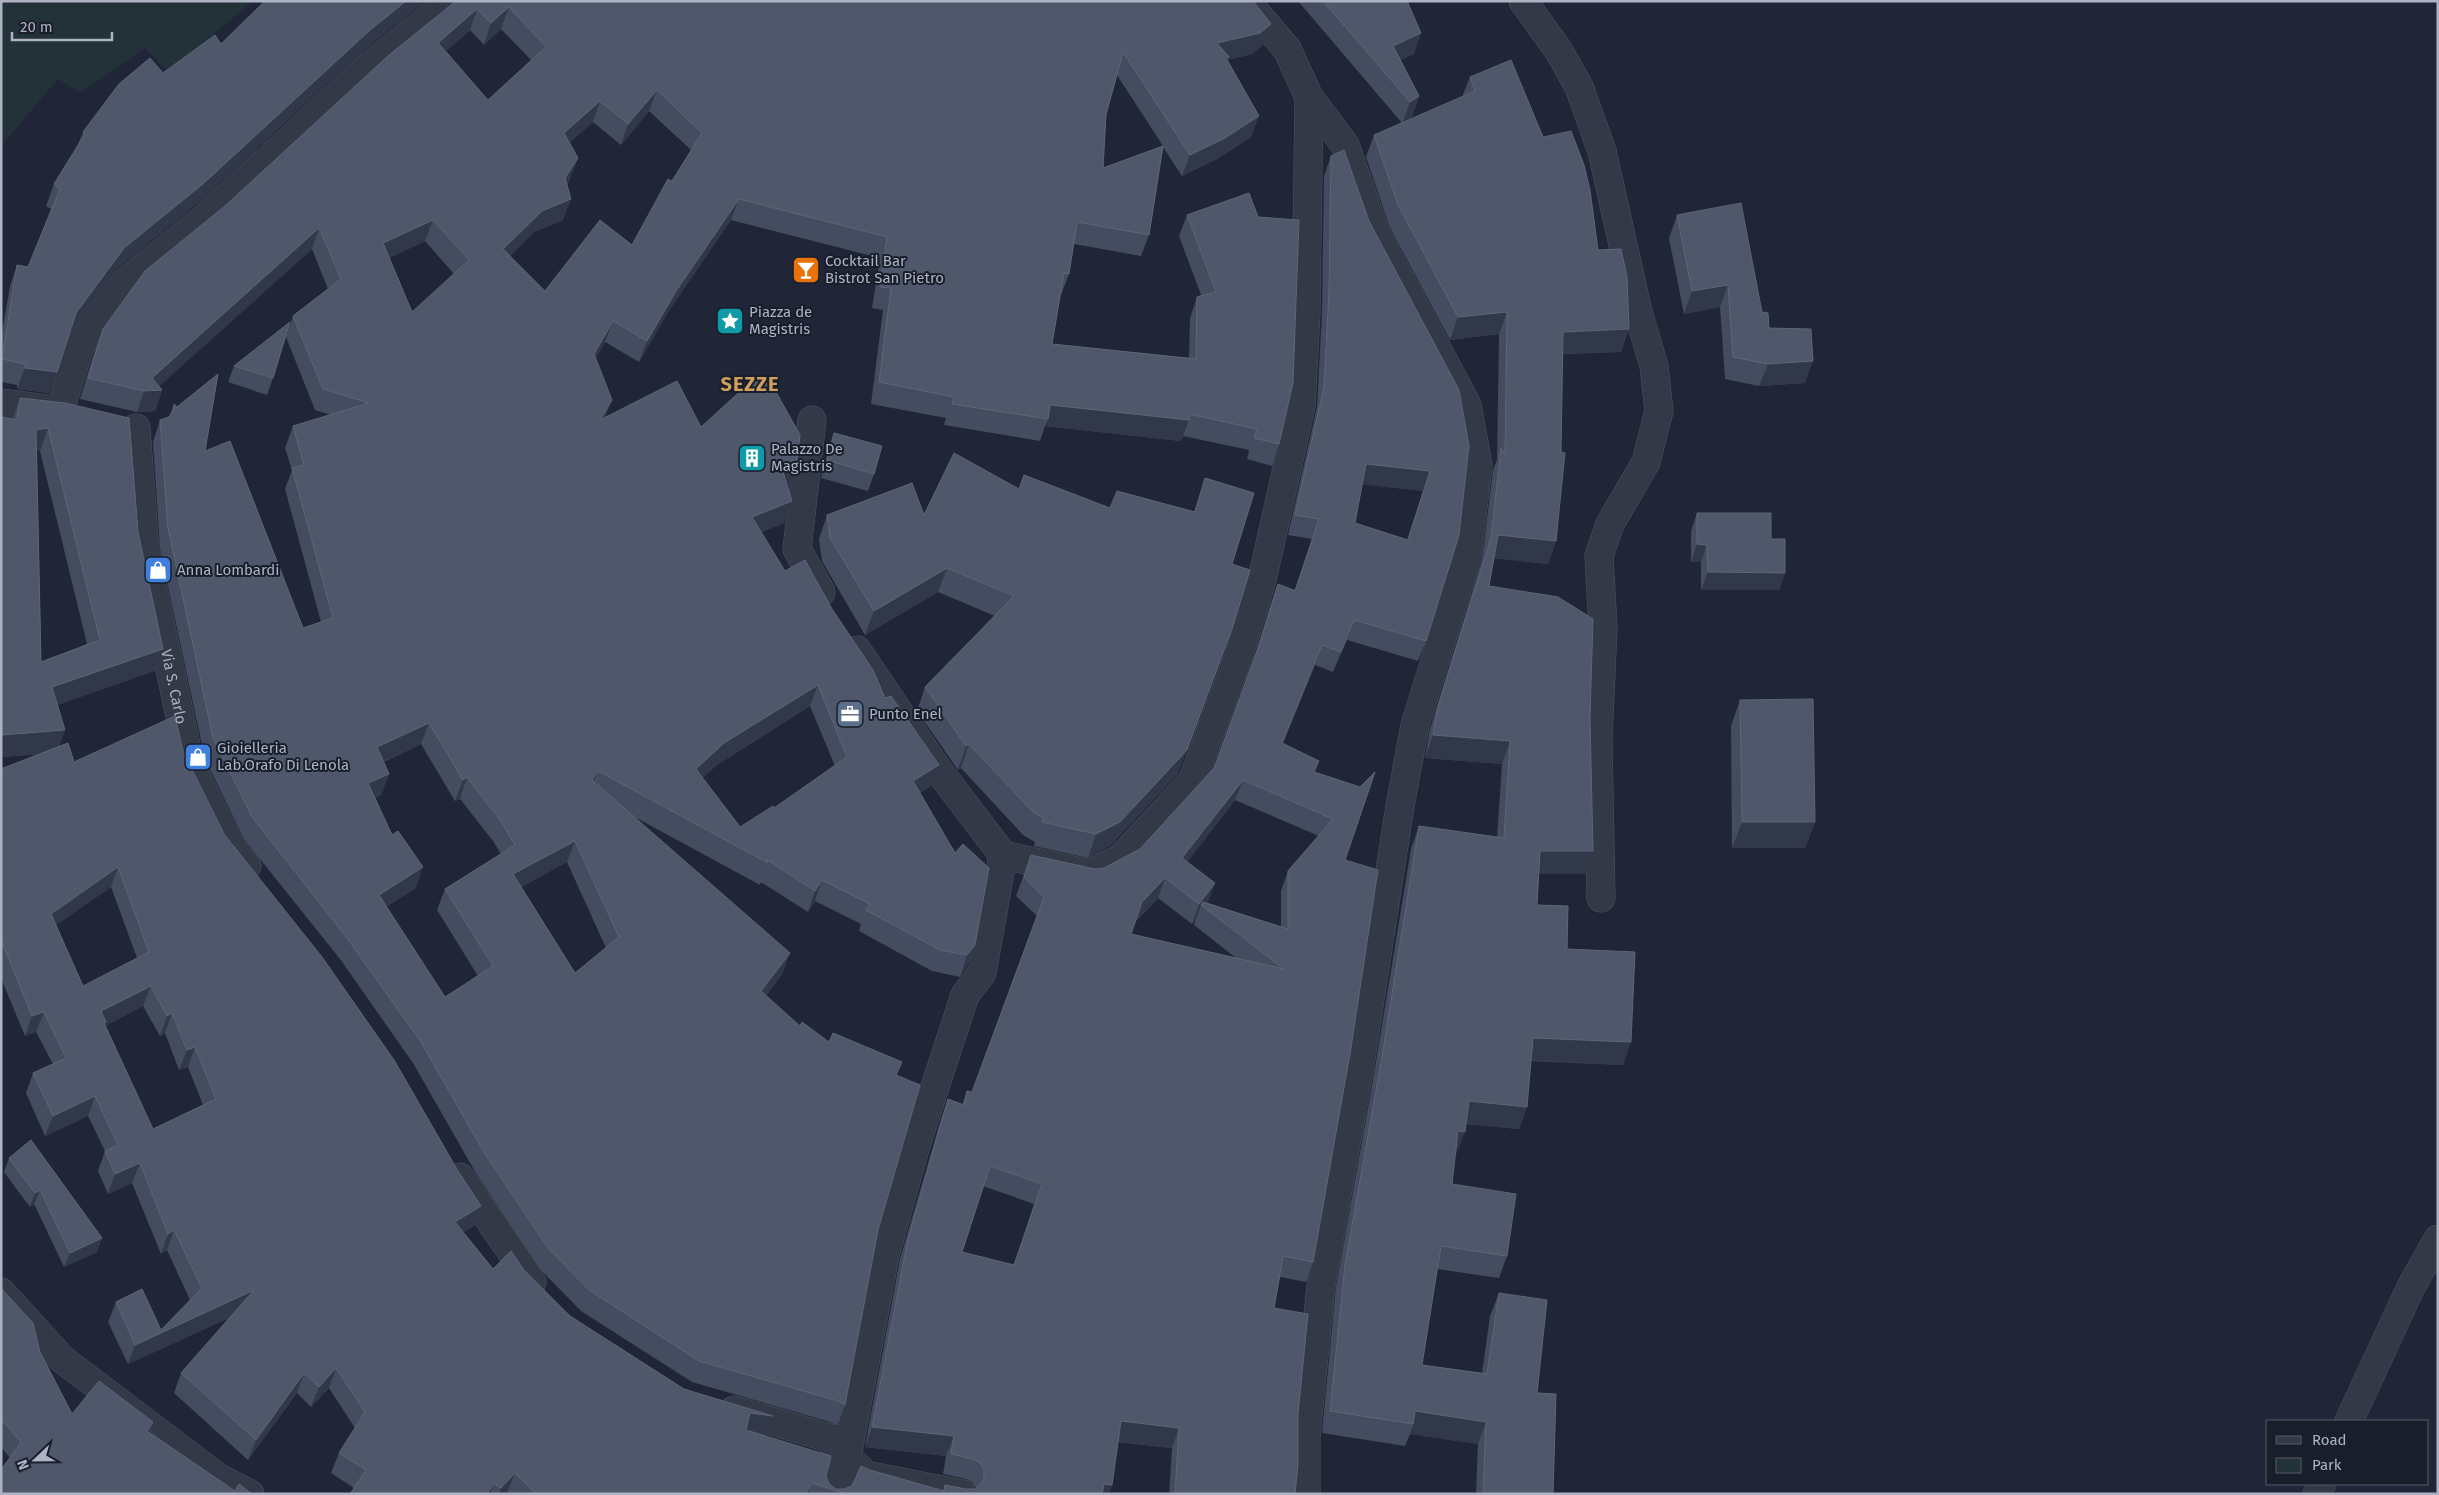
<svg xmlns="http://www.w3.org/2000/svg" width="2439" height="1495" viewBox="0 0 2439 1495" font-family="'Fira Sans',sans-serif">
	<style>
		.green { fill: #223238 }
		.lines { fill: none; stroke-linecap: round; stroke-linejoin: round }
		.minor-casing { stroke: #4e5362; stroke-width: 29 }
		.minor { stroke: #333947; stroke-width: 28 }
		.wall { fill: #444c5f; fill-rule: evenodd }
		.shaded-wall { fill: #31384a }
		.building { fill: #4f576a; stroke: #5e6578; fill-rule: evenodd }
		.labels { text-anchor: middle; stroke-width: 4; stroke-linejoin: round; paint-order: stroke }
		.poi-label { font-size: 15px; fill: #aeb3c4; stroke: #191e2b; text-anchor: start }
		.street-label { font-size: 15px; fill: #aeb3c4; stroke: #191e2b }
		.district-label { font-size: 20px; font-weight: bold; letter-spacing: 1px; fill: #d19f5b; stroke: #191e2b }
	</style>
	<rect width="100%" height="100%" fill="#202637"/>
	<path class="green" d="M1 1H253L168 72 145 48 80 93 58 79 1 146Z"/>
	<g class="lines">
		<g class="minor-casing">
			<g id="minor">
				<path d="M1246 1 1287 49 1309 97 1345 145 1376 234 1467 405 1478 465 1467 558 1415 725 1400 806 1358 1077 1321 1285 1306 1436V1494"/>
				<path d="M1523 1 1559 51 1579 87 1602 151 1638 312 1654 366 1659 411 1646 462 1610 524 1599 556 1603 628 1598 739 1601 898"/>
				<path d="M1 403 54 410"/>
				<path d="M60 410 81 343 126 281 207 216 371 64 450 1"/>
				<path d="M812 420 797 549 821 592"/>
				<path id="s1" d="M136 428 145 551 190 764 231 847 247 866"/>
				<path d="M857 650 936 767 1003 855 1090 874 1121 858 1192 782 1238 658 1262 580 1301 406 1306 313 1309 97"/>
				<path d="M460 1177 532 1282"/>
				<path d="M1 1292 62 1359 219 1478 250 1494"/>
				<path d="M734 1410 826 1437 866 1475 962 1494"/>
				<path d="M2349 1421 2411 1287 2438 1239"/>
				<path d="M834 1494 847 1457 885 1255 916 1145 965 995 982 973 1003 855"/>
				<path d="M2317 1494 2322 1484"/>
			</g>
		</g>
		<use href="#minor" class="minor"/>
	</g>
	<path class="wall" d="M265 1H425L361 52 197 204 116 269 70 332 49 393 17 389V385L1 382V338L10 286 17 265 28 267 51 209 46 206 54 184 77 147 83 132 163 73 221 44Z
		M456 1 1263 45 1252 54 1227 60V61L1251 137 1217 159 1182 176 1163 147 1149 235 1141 256 1074 244 1069 274 1061 295H1060L1052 344 1189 358 1190 318 1197 297 1201 295 1179 236 1187 215 1279 444 1272 466 1247 459 1249 450 1183 436 1181 441 1045 426 1040 441 944 425 946 418 871 404 883 310 872 308 880 258 731 220 668 312 639 362 605 342 595 359 606 417 701 427 788 489 792 501 784 523 761 532 785 571 832 609 885 698 931 786 920 793 975 945 967 966 960 977 932 971 859 931 861 924 815 901 808 912 761 882 760 885 631 815 790 953 782 974 766 996 800 1026 829 1042 897 1075 878 1230 845 1405 837 1426 830 1422 692 1382 581 1311 540 1269 477 1175 413 1063 340 959 244 839 205 759 160 549 153 442 160 420 169 417 170 415 174 404 205 451 303 628 321 622 285 489 292 470 285 448 293 426 331 415 315 410 286 337 293 316 328 289 312 249 159 386 162 390 155 411 137 412 80 399 95 350 103 329 225 206ZM501 29 531 60 488 100 446 51 470 30 484 45ZM1117 75 1163 146 1103 168 1106 115ZM649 111 691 150 632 245 545 291 510 256 534 232 563 220 567 185 570 179 569 143 593 122 621 145ZM425 241 454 274 412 312 389 258ZM810 706 835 766 774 808 740 827 702 778 717 765ZM421 744 455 801 460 799 493 841 501 854 445 889 437 910 478 976 445 997 386 907 416 888 375 798 381 795 389 774 384 762ZM567 862 606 948 575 973 521 887Z
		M1298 1H1411L1408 3 1414 54 1400 60 1419 96 1412 117 1406 121 1462 97 1470 77 1543 137 1598 250 1629 329 1621 352 1563 354 1556 541 1548 564 1494 558 1489 586 1585 874H1539L1537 905 1567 949 1623 1065 1531 1061 1527 1107 1519 1129 1466 1124 1456 1154H1455L1452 1184 1507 1256 1499 1278 1437 1269 1422 1365 1482 1373 1490 1316 1499 1293 1537 1393 1553 1494H1476L1478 1444 1410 1434 1405 1446 1322 1433 1336 1287 1373 1080 1411 849 1419 826 1497 838 1502 764 1425 758 1430 729 1482 560 1493 470 1497 460 1499 334 1450 340 1390 228 1366 157 1374 135 1402 123Z
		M1331 156 1369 221 1459 390 1426 641 1418 661 1347 640 1333 672 1315 665 1283 744 1315 772 1360 787 1345 860 1313 1262 1306 1282 1280 1277 1274 1308 1298 1414 1295 1494H1169L1172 1448 1118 1442 1109 1494H508L507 1493 506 1494H350L354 1488 331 1473 339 1453 355 1428 329 1388 311 1407 297 1393 248 1460 174 1393 181 1373 229 1318 128 1364 108 1322 116 1302 161 1330 190 1300 167 1250 161 1254 132 1183 108 1194 98 1171 105 1151 88 1116 45 1136 26 1093 33 1073 53 1064 36 1032 25 1036 1 978V769L39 754 1 757V417L13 419 20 398 65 403 138 532 163 649 154 671 57 705 60 746 74 762 183 751 224 834 474 1226 463 1232 493 1269 524 1270 570 1316 684 1389 765 1436 762 1435 826 1476 829 1484 836 1489H844L852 1486 870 1470 943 1491 945 1485 966 1489H975L976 1488 972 1482 966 1479 943 1474 946 1456 865 1447 900 1259 941 1119 948 1099 962 1105 967 1091 972 1092 1037 916 1016 896 1031 855 1095 869 1104 868 1140 849 1214 768 1253 661 1271 603 1278 584 1295 590 1312 539 1288 535 1317 407 1322 313 1324 176ZM37 451H40L87 644 41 662ZM1362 484 1423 491 1407 540 1355 523ZM1235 800 1319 836 1288 871 1281 891V927L1208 903 1187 862ZM111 887 137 958 83 986 56 925ZM1158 898 1192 924 1196 919 1194 925 1236 958 1131 934 1136 921ZM143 1006 160 1036 165 1033 179 1070 188 1067 203 1105 153 1129 105 1026ZM983 1186 1034 1204 1014 1265 962 1252Z
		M1677 215 1762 312 1769 328 1805 383 1759 386 1725 379 1720 307 1684 314 1669 238Z
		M234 366 273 378 267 395 228 382Z
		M834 433 874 474 868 491 821 478 828 451Z
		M1205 478 1232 564 1178 774 1111 845 1088 858 1034 846 1035 842 1023 835 961 768 958 770 917 711 925 687 995 616 938 592 865 635 822 561 819 539 827 515H924L1019 489 1110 508 1194 512Z
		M1697 513 1771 539 1785 573 1779 590H1701V562H1691V531Z
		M1740 700 1815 822 1805 848H1732L1731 726Z
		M9 1158 102 1238 97 1252 64 1267 34 1204 30 1207 4 1172Z
		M1 1288 40 1352 72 1414 153 1422 150 1433 235 1491 10 1458 1 1447Z"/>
	<path class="shaded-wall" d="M406 1H425L361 52 197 204 116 269 68 334 76 313 124 248 369 31Z
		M509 7 501 29 484 45 491 23Z
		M477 9 470 30 431 64 438 43Z
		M1271 24 1263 45 1252 54 1227 60 1221 78 1217 43Z
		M1421 33 1414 54 1385 67 1393 46Z
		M657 90 649 111 621 145 628 124Z
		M1419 96 1412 117 1402 124 1410 102Z
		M600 101 593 122 556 154 564 133Z
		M1259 116 1251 137 1217 159 1182 176 1190 155Z
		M578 158 570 179 557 200 565 178Z
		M571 199 563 220 534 232 495 271 503 249 542 211Z
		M739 199 731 220 668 312 639 362 647 341 676 291Z
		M433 220 425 241 375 264 383 243Z
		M319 228 312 249 154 391 162 390 155 411 137 412 144 391 152 378Z
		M1728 285 1720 307 1684 314 1692 291Z
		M1507 312 1499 334 1450 340 1458 317Z
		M613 321 605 342 586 375 594 354Z
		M1629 329 1621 352 1555 354 1563 332Z
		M1813 361 1805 383 1759 386 1768 364Z
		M25 368 57 372 49 393 17 389Z
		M612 400 604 421 600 420Z
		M1050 405 1189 420 1181 441 1045 426 1048 419Z
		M48 428 40 451 28 452 36 430Z
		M1366 464 1430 471 1423 491 1358 484Z
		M796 468 788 489 783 472Z
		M792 501 784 523 744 538 752 517Z
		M1498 535 1556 541 1548 564 1490 558Z
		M1697 544 1707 545 1701 562H1691Z
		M947 568 938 592 865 635 874 611Z
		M1708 572 1785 573 1779 590H1701Z
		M1354 620 1347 640 1333 672 1341 652Z
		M1232 629 1178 774 1111 845 1088 858 1096 834Z
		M1322 645 1315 665 1275 763 1282 743Z
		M163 649 154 671 44 710 52 687Z
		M818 685 810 706 717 765 688 790 696 769 724 743Z
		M429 723 421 744 370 768 377 747Z
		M65 730 57 753 1 757V735Z
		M1433 735 1510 741 1502 764 1425 758Z
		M969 744 961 768 958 770 966 746Z
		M939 765 931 786 906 802 913 781Z
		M598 771 590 792 592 780Z
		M389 774 381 795 361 804 368 783Z
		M467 777 460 799 455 801 463 780Z
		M1243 780 1235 800 1175 878 1182 858Z
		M1742 822H1815L1805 848H1732Z
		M575 841 567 862 505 895 513 874Z
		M1540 851H1593L1585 874H1531Z
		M118 867 111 887 43 934 51 914Z
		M423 867 416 888 371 916 379 895Z
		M1165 878 1158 898 1134 922 1142 902Z
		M822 880 815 901 808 912 815 891Z
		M1215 883 1208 903 1204 908 1201 905 1196 919 1192 924 1199 904Z
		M975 945 967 966 960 977 967 955Z
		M790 953 782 974 753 1012 761 991Z
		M151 986 143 1006 103 1027 101 1011Z
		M44 1012 36 1032 25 1036 32 1016Z
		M172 1013 165 1033 160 1036 167 1016Z
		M1533 1038 1631 1042 1623 1065 1525 1060Z
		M195 1047 188 1067 179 1070 187 1050Z
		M95 1096 88 1116 45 1136 53 1116Z
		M1469 1101 1527 1107 1519 1129 1461 1124Z
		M1458 1131 1465 1132 1456 1154 1449 1153Z
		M140 1163 132 1183 108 1194 115 1174Z
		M40 1190 34 1204 30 1207 35 1193Z
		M481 1206 474 1226 448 1242 455 1222Z
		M174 1230 167 1250 161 1254 168 1234Z
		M102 1238 97 1252 64 1267 70 1253Z
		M254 1290 247 1310 128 1364 135 1345Z
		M336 1368 329 1388 311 1407 319 1387Z
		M304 1373 297 1393 248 1460 256 1440Z
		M1415 1411 1486 1422 1478 1444 1410 1434 1413 1424Z
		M750 1413 773 1416 765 1436 742 1433Z
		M1121 1421 1179 1428 1172 1448 1114 1441Z
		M153 1422 146 1442 147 1431Z
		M872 1427 954 1436 946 1456 865 1447Z
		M515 1473 507 1493 506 1494H499L501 1488Z
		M494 1483 490 1494H487Z
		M812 1483 808 1494H806Z
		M1104 1484 1112 1485 1109 1494H1100Z"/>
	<path class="building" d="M265 1H406L369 31 204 183 124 248 76 313 57 372 25 368V364L2 359 17 265 28 267 60 189 54 184 85 134 83 132 119 84 150 58 163 73 215 35 221 44Z
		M456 1H1253L1271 24 1260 33 1217 43 1229 57 1226 58 1259 116 1225 138 1190 155 1123 52 1106 115 1103 168 1163 146 1149 235 1077 222 1069 274 1064 273 1052 344 1196 359 1197 297 1216 292 1187 215 1249 193 1258 217 1299 220 1293 383 1279 444 1254 438 1257 429 1189 414V420L1050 405 1048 419 952 404 954 397 879 382 891 288 880 287 887 237 739 199 676 291 647 341 613 321 594 354 612 400 600 420 677 381 701 427 758 375 776 392 800 435 796 468 783 472 792 501 752 517 785 571 805 560 832 609 873 670 885 698 891 696 939 765 913 781 955 853 963 844 989 868 975 945 967 955 940 950 866 910 870 904 822 880 815 891 766 859 768 863 598 771 592 780 790 953 761 991 800 1026 802 1022 829 1042 833 1033 902 1062 896 1075 920 1085 878 1230 845 1405 838 1401 699 1361 589 1290 548 1248 485 1154 421 1042 347 938 252 817 213 738 168 528 160 420 169 417 173 411 174 404 177 407 218 374 205 451 230 441 303 628 333 618 292 468 304 465 293 426 369 403 323 389 293 316 341 279 319 228 152 378 162 390 144 391 88 378 103 329 145 271 225 206 389 55ZM509 7 546 47 488 100 438 43 477 9 491 23ZM657 90 702 133 672 181 668 179 632 245 600 220 545 291 503 249 542 211 571 199 565 178 578 158 564 133 600 101 628 124ZM433 220 469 260 412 312 383 243ZM818 685 847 757 774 808 773 806 740 827 696 769 724 743ZM429 723 463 780 467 777 500 820 515 845 445 889 493 966 445 997 379 895 423 867 398 831 392 835 368 783 389 774 377 747ZM575 841 619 937 575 973 513 874Z
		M1323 1H1407L1421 33 1393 46 1419 96 1410 102Z
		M1511 60 1543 137 1571 131 1584 165 1590 190 1598 250 1621 249 1627 277 1629 329 1563 332 1561 452 1565 453 1556 541 1498 535 1489 586 1558 597 1593 619 1590 717 1593 851H1540L1537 905 1568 906 1567 949 1635 952 1631 1042 1533 1038 1527 1107 1469 1101 1465 1132 1458 1131 1452 1184 1516 1194 1507 1256 1441 1246 1422 1365 1487 1374 1499 1293 1547 1300 1537 1393 1556 1394 1553 1494H1483L1486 1422 1415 1411 1413 1424 1330 1411 1345 1265 1382 1057 1419 826 1504 838 1510 741 1433 735 1438 706 1491 538 1501 448 1505 455 1507 312 1458 317 1398 205 1374 135 1475 91 1470 77Z
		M1344 150 1369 221 1459 390 1469 446 1459 535 1426 641 1354 620 1341 652 1322 645 1282 743 1319 761 1314 772 1360 787 1375 772 1345 860 1378 870 1350 1054 1313 1262 1283 1256 1274 1308 1308 1314 1298 1414V1464L1295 1494H1175L1179 1428 1121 1421 1112 1485 1104 1484 1102 1494H846L812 1483 806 1494H536L515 1473 501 1488 494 1483 487 1494H350L366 1470 339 1453 365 1412 336 1368 319 1387 304 1373 256 1440 181 1373 254 1290 135 1345 116 1302 142 1289 161 1330 202 1288 174 1230 168 1234 140 1163 115 1174 105 1151 118 1145 95 1096 53 1116 33 1073 66 1058 44 1012 32 1016 1 940V769L68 743 74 762 175 716 183 751 224 834 322 957 394 1060 458 1171 481 1206 455 1222 493 1269 511 1251 524 1270 570 1316 684 1389 773 1416 750 1413 746 1430 831 1456 826 1476 829 1484 836 1489H844L852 1486 861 1466 870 1470 944 1491 945 1485 966 1489H975L981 1484 984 1478V1469L979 1462 973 1459 951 1454 954 1436 872 1427 908 1239 948 1099 964 1105 967 1091 972 1092 1044 897 1024 877 1031 855 1095 869 1104 868 1140 849 1214 768 1260 643 1278 584 1295 591 1319 519 1295 515 1324 387 1329 293 1331 156ZM1366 464 1430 471 1408 540 1355 523ZM1243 780 1333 819 1288 871V929L1203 902 1201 905 1284 969 1131 934 1142 902 1165 878 1199 904 1215 883 1182 858ZM118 867 149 952 83 986 51 914ZM151 986 167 1016 172 1013 187 1050 195 1047 216 1099 153 1129 104 1023 106 1022 101 1011ZM990 1166 1042 1184 1014 1265 962 1252Z
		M1741 203 1762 312 1768 313 1769 328 1811 329 1813 361 1768 364 1733 357 1728 285 1692 291 1677 215Z
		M290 322 273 378 234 366Z
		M20 398 65 403 129 418 138 532 163 649 52 687 65 730 1 735V417L17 420ZM48 428 100 640 41 662 36 430Z
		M834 433 882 446 874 474 827 460Z
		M954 453 1019 489 1024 475 1110 508 1117 491 1195 512 1205 478 1254 493 1232 564 1250 570 1232 629 1187 750 1120 822 1096 834 1042 822 1043 818 1032 811 969 744 966 746 925 687 1014 596 947 568 874 611 830 538 827 515 912 483 924 515Z
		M1697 513H1771V539H1785V573L1708 572 1707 545 1697 544Z
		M1813 699 1815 822H1742L1740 700Z
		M31 1140 102 1238 70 1253 40 1190 35 1193 9 1158Z
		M1 1288 33 1323 40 1352 72 1414 99 1381 153 1422 147 1431 235 1491 239 1484 252 1494H1V1470L21 1442 1 1419Z"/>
	<defs>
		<g id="bar-square" transform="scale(1.4375)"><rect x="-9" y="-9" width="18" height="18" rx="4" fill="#e8710a" stroke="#191e2b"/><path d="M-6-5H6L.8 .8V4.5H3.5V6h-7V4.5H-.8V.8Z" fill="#fff"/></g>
		<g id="sight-square" transform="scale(1.4375)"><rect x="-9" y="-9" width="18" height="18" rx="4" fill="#0f9aa8" stroke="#191e2b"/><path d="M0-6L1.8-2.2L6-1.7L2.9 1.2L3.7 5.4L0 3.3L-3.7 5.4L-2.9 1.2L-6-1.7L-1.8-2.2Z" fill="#fff"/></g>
		<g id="building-square" transform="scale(1.4375)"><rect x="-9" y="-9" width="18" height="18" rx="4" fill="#0f9aa8" stroke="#191e2b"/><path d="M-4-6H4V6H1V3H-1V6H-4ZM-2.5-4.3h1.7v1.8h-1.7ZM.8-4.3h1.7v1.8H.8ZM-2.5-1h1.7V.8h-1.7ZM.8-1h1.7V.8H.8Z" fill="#fff"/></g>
		<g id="shop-square" transform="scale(1.4375)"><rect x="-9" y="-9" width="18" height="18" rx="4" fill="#3f7fe0" stroke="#191e2b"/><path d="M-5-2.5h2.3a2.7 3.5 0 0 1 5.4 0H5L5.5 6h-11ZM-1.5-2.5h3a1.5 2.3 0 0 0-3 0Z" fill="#fff"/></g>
		<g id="office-square" transform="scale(1.4375)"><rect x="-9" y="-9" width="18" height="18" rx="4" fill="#5c6f8a" stroke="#191e2b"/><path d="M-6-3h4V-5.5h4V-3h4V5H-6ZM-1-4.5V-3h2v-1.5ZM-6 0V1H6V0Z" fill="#fff"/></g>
	</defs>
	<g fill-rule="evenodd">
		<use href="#bar-square" x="806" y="270"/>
		<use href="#sight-square" x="730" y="321"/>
		<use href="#building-square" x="752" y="458"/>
		<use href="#shop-square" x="158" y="570"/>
		<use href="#office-square" x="850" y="714"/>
		<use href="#shop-square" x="198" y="757"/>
	</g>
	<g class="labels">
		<g class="poi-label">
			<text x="825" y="266">Cocktail Bar<tspan x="825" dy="17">Bistrot San Pietro</tspan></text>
			<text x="749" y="317">Piazza de<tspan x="749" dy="17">Magistris</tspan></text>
			<text x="771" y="454">Palazzo De<tspan x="771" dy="17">Magistris</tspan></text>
			<text x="177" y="575">Anna Lombardi</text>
			<text x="869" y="719">Punto Enel</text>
			<text x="217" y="753">Gioielleria<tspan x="217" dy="17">Lab.Orafo Di Lenola</tspan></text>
		</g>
		<g class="street-label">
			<text dy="5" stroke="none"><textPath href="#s1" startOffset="262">Via S. Carlo</textPath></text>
		</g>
		<g class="district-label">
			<text x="750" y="391">SEZZE</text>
		</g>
	</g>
	<rect width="2439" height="1495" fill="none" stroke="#aeb3c4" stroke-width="5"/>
	<rect x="2266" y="1420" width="162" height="65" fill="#191e2b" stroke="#555a68"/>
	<rect x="2276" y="1436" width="25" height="8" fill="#333947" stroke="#555a68"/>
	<text x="2312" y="1445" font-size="15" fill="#aeb3c4">Road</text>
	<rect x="2276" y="1458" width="25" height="15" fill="#223238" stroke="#555a68"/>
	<text x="2312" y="1470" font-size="15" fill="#aeb3c4">Park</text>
	<g transform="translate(35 1460) rotate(248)" stroke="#191e2b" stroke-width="4" paint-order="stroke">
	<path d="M0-4L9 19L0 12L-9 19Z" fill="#aeb3c4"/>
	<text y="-8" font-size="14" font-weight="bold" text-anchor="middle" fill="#aeb3c4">N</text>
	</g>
	<path d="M12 32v8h100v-8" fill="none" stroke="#aeb3c4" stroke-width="2.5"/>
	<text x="20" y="32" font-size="15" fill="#aeb3c4" stroke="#191e2b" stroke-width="4" paint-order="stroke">20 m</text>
</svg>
